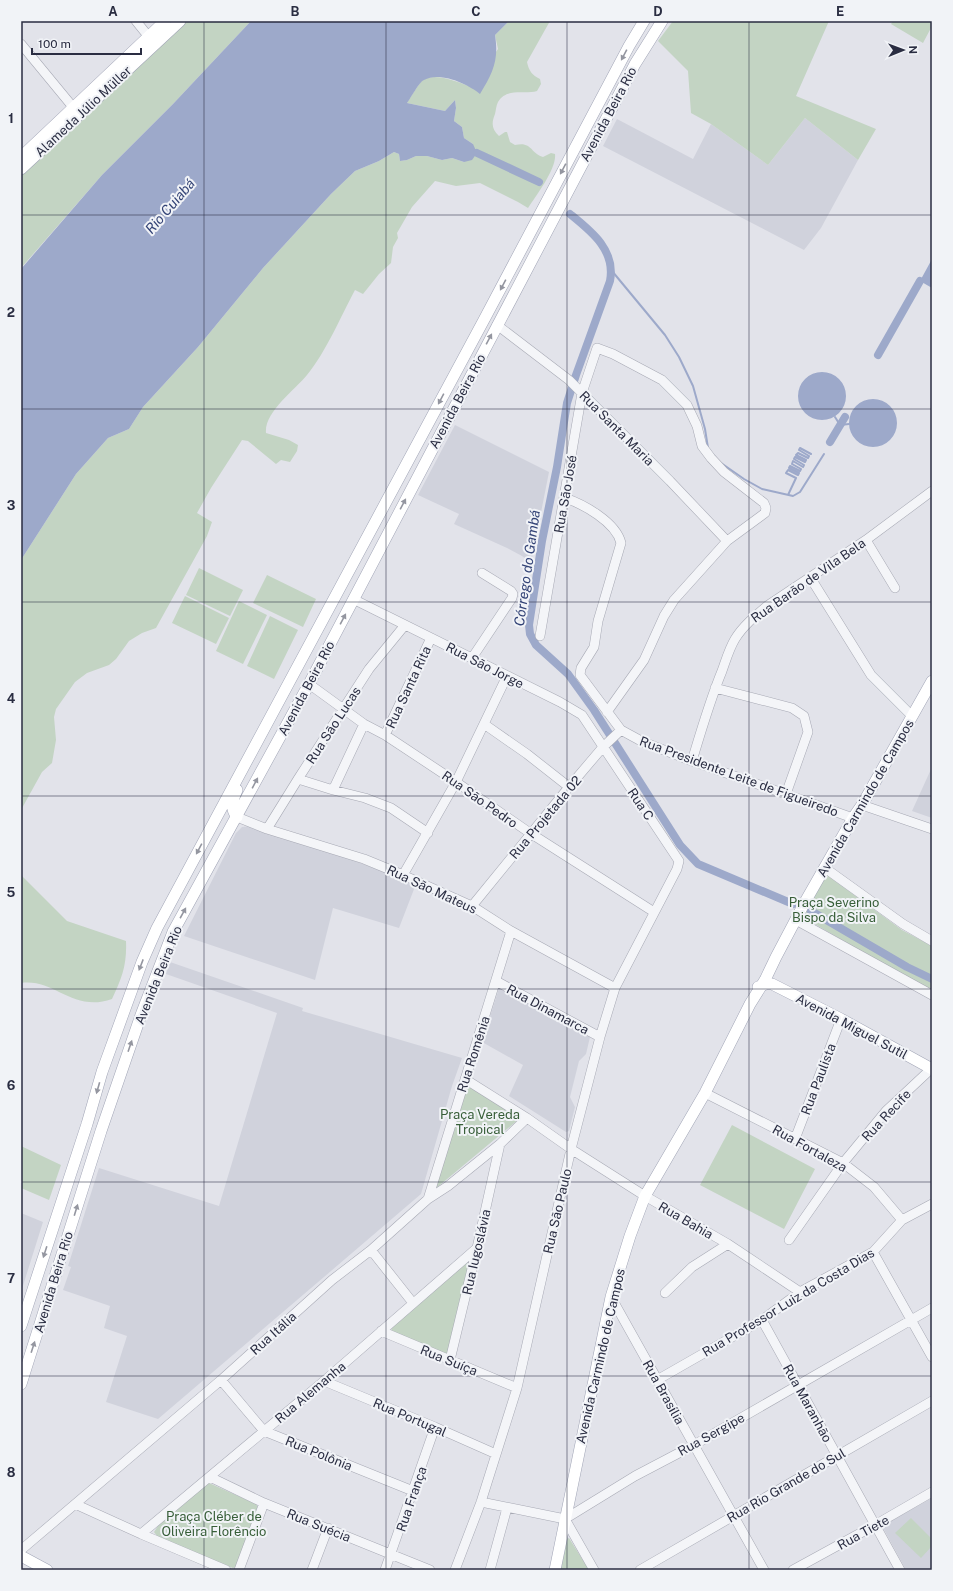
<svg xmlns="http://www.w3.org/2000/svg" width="953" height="1591" viewBox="0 0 953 1591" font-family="'Public Sans',sans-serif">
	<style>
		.built { fill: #d0d2dc }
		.green { fill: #c3d4c3 }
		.water { fill: #9da9ca }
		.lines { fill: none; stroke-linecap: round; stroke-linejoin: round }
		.stream { stroke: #9da9ca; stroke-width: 2 }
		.canal { stroke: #9da9ca; stroke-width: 8 }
		.minor-casing { stroke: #a7a9b4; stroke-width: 10 }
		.major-casing { stroke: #a1a5b6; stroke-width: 12 }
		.minor { stroke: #f4f5f8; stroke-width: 9 }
		.major { stroke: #fff; stroke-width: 11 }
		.oneway { fill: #9496a0 }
		.grid { fill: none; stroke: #2a2d42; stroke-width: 1; stroke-opacity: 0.55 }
		.labels { text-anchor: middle; stroke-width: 4; stroke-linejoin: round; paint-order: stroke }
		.street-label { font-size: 13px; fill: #2a2d42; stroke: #f1f3f7 }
		.park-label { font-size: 13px; fill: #375e38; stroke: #f1f3f7 }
		.water-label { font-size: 14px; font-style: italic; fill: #334376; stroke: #f1f3f7 }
		.neatline { fill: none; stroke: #2a2d42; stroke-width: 1.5 }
		.grid-label { font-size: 13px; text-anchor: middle; font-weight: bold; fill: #2a2d42 }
	</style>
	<rect width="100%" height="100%" fill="#e2e3ea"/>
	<path class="built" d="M805 118 858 160 821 228 804 250 603 146 617 119 693 159 711 124 768 165Z
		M455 425 549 472 531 563 522 556 507 548 454 524 459 514 418 495Z
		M932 767V818L912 811Z
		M250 826 347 858 416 884 399 928 333 908 315 980 184 936 236 833 242 827Z
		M170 962 303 1008 302 1011 462 1058 452 1086 421 1194 158 1419 106 1402 127 1336 104 1328 110 1306 63 1290 71 1267 68 1266 99 1168 219 1206 277 1013 166 974Z
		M499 988H502L590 1037 586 1054 579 1061 570 1097 575 1107 569 1131 566 1132 509 1096 523 1065 482 1042Z
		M21 1213 43 1222 21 1292Z
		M932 1498V1570H906L882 1526Z"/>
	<path class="green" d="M185 21H251L173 104 102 175 21 268V174Z
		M509 21H550L527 62C529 71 532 75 540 79L541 84 537 91C524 95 507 87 498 102 496 106 496 110 495 114 491 124 492 129 499 136L505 132H507L510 142 515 145C532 141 530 153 543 157L551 153 555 154C557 168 536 196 528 208L518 202 480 183 456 186 435 181 412 207 397 233 398 238 393 247 391 263 379 274 363 294 355 290C341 316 326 352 307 375 295 390 264 412 266 433L289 440 298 445 297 451 290 462 281 460 276 464 248 441 242 440 211 488 197 513 212 522 207 536 156 628 142 633 129 641 116 659 109 665 87 673 75 682 56 709 54 717 56 740 52 763 42 772 21 810V560L76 474 108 438 129 429 143 407 198 347 263 268 331 194 355 171 379 161 394 152 399 154 400 161 407 160 416 156H427L442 160 452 158 464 162 473 144 464 138 462 127 454 121 456 108 455 100 445 111 407 103C410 98 420 82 423 80 434 72 459 82 471 87L498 49 495 35Z
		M673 21H829L796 96 876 129 858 160 805 118 768 165 711 124 691 113 688 71 658 41Z
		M893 21H932V26L923 43 891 24Z
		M199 568 243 590 230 616 186 595Z
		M267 575 316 599 303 627 253 603Z
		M185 596 229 618 216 644 172 623Z
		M239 601 267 615 243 664 216 651Z
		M270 616 298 630 274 679 247 666Z
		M21 875 67 921 126 941C127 965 122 978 112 999 73 1013 54 978 21 983Z
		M827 875 902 930 932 946V990L900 974 801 916Z
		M467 1087H471L518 1116 519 1119 434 1190Z
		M732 1125 815 1169 784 1229 700 1185Z
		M21 1146 61 1165 49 1200 21 1188Z
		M467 1263 469 1264 450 1352 446 1354 391 1333 392 1325Z
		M209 1483 256 1504 259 1509 236 1567 233 1568 160 1540 154 1532 158 1526 205 1485Z
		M911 1518 932 1539V1546L921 1558 895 1533Z
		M569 1538 589 1570H560L566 1539Z"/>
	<path class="water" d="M251 21H509L495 35C499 60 493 73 480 94 468 84 440 71 424 80 419 82 411 98 407 103L445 111 455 100 456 108 454 121 462 127 464 138 473 144 477 153 472 160 464 162 452 158 442 160 427 156H416L407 160 400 161 399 154 394 152 379 161 355 171 331 194 263 268 198 347 143 407 129 429 108 438 76 474 21 560V269L102 175 173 104Z
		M932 259V288L920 281Z
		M798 396a24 24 0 1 1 48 0a24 24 0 1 1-48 0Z
		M849 423a24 24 0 1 1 48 0a24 24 0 1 1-48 0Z"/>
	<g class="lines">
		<path class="stream" d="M612 271 665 335 679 357 693 386 705 429 708 448
			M835 417 840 425 849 424
			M721 463 744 479 762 489 793 496 800 492 824 454
			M788 495 796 478 786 473 788 470 798 475 799 473 789 468 790 466 800 471 801 469 792 464 793 461 803 467 804 465 794 459 795 457 805 462 806 460 796 455 798 453 808 458 809 456 799 450 800 448 811 454"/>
		<path class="canal" d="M477 153 539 182
			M570 214C591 231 616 250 610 281L576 375 567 403 557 467 542 541 529 625 530 634 536 645 568 674 594 710 680 845 698 864 793 904
			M878 355 920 281
			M830 442 845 417
			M811 911 907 967 932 979"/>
		<g class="minor-casing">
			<path id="minor" d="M136 21 153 42
				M21 44 77 112
				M497 325 569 380 670 481 727 541
				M565 498C583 504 616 522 621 543L598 621 594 647 581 668 580 675 621 730 643 742 692 761 853 818
				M866 540 895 588
				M810 577 871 675 912 716
				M353 599 560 702 582 715 679 861 677 869 615 988 600 1037 571 1149 517 1388 481 1502 455 1570
				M540 636 582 393 597 348 613 354 662 380 687 405 697 426 702 446 711 458 724 472 764 503 766 508 765 513 727 541 674 600 664 616 644 660 607 712
				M472 658 512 598 513 594 511 591 482 573
				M309 684 364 724 385 735 456 782 530 833 654 912
				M715 688 792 708 804 716 808 732 786 794
				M484 724 527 754 569 787
				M385 735 431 638
				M692 761C701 731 710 700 722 671 726 660 729 649 735 639 743 626 755 616 767 606L866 540 932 491
				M298 779 333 790 365 798 391 808 428 833
				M333 790 364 724
				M862 805 932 829
				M237 817 267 829 364 859 403 875 472 906 511 931 615 988
				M267 829 298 779 369 669 405 625
				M825 868 903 924 932 941
				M403 875 456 782 507 676
				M472 906 569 787 603 747 621 730
				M796 920 932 995
				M496 981 600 1037
				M465 1079 527 1118 571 1149 645 1196 728 1244 800 1292
				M705 1093 843 1163 874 1187 902 1220
				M795 1139 841 1019
				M428 1199 511 931
				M789 1240 843 1163 886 1111 931 1069
				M371 1250 413 1303
				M873 1252 932 1357
				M665 1293 692 1267 728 1244
				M611 1297 764 1570
				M762 1320 900 1570
				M381 1331 517 1388
				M450 1360 477 1248 500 1144
				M221 1380 264 1431 413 1491
				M657 1380 762 1320 800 1292 873 1252 902 1220 932 1204
				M324 1381 435 1427 496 1454
				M210 1477 264 1503 430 1570
				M481 1502 565 1519 635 1476 694 1445 932 1308
				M75 1504 141 1534 226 1570
				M565 1519 594 1570
				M141 1534 324 1381 477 1248
				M21 1550 221 1380 332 1280 371 1250 428 1199 448 1186 500 1144 527 1118
				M239 1570 264 1503
				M312 1570 328 1528
				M385 1570 435 1427
				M490 1570 507 1508
				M640 1570 932 1401
				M793 1570 875 1525 932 1492"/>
		</g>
		<g class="major-casing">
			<path id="major" d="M21 157 165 21
				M21 169 180 21
				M237 790C232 801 230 808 237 817
				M758 987 766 984H772L841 1019 932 1069
				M21 1326 87 1124 102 1072 142 962 157 928 486 316 629 46 644 21
				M21 1384 101 1131 141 1015 173 932 309 684 635 64 662 21
				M21 1556 47 1570
				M555 1570 611 1297 630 1236 645 1196 705 1093 750 1004 765 980 776 957 805 902 853 818 862 805 932 681"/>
		</g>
		<use href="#minor" class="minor"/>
		<use href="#major" class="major"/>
	</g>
	<defs><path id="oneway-solid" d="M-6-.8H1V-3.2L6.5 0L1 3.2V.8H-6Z"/></defs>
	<g class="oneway">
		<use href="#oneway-solid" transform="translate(624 55) rotate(118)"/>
		<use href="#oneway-solid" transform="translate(563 169) rotate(118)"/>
		<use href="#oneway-solid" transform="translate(503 285) rotate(118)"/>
		<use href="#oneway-solid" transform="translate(489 339) rotate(-62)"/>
		<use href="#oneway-solid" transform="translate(441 399) rotate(118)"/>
		<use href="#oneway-solid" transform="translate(403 504) rotate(-62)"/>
		<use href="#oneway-solid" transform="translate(343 619) rotate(-62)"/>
		<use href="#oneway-solid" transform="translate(255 783) rotate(-62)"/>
		<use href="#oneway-solid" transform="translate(199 849) rotate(118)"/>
		<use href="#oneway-solid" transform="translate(183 913) rotate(-61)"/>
		<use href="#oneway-solid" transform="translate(141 965) rotate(111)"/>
		<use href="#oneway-solid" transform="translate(130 1046) rotate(-71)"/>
		<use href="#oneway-solid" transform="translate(98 1088) rotate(106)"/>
		<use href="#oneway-solid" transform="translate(76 1210) rotate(-73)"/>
		<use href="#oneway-solid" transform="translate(45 1252) rotate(108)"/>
		<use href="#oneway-solid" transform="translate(33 1347) rotate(-72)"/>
	</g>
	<path class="grid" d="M204 21V1570M386 21V1570M567 21V1570M749 21V1570M21 215H932M21 409H932M21 602H932M21 796H932M21 989H932M21 1182H932M21 1376H932"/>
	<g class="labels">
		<g class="street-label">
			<text transform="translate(83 111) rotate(-43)" y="5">Alameda Júlio Müller</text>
			<text transform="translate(608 114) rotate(-62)" y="5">Avenida Beira Rio</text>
			<text transform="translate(457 401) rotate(-62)" y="5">Avenida Beira Rio</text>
			<text transform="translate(617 428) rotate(45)" y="5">Rua Santa Maria</text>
			<text transform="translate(565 494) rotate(-80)" y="5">Rua São José</text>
			<text transform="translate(808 580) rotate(-35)" y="5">Rua Barão de Vila Bela</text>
			<text transform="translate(485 665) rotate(27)" y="5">Rua São Jorge</text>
			<text transform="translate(408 687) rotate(-65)" y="5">Rua Santa Rita</text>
			<text transform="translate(306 688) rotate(-62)" y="5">Avenida Beira Rio</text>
			<text transform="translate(333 725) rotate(-57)" y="5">Rua São Lucas</text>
			<text transform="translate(739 776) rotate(20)" y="5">Rua Presidente Leite de Figueiredo</text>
			<text transform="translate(865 798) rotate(-60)" y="5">Avenida Carmindo de Campos</text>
			<text transform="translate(480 799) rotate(35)" y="5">Rua São Pedro</text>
			<text transform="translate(641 804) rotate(56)" y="5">Rua C</text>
			<text transform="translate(545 817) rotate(-50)" y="5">Rua Projetada 02</text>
			<text transform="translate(432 889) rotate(25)" y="5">Rua São Mateus</text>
			<text transform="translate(158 975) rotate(-68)" y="5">Avenida Beira Rio</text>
			<text transform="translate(548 1009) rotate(28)" y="5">Rua Dinamarca</text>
			<text transform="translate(852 1026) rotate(28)" y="5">Avenida Miguel Sutil</text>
			<text transform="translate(473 1054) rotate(-72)" y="5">Rua Romênia</text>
			<text transform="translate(818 1079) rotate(-69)" y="5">Rua Paulista</text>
			<text transform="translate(886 1115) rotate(-47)" y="5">Rua Recife</text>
			<text transform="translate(810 1148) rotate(29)" y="5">Rua Fortaleza</text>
			<text transform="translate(557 1211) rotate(-77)" y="5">Rua São Paulo</text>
			<text transform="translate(686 1220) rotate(30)" y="5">Rua Bahia</text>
			<text transform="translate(476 1252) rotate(-77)" y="5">Rua Iugoslávia</text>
			<text transform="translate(53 1282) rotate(-73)" y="5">Avenida Beira Rio</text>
			<text transform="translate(788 1302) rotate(-31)" y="5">Rua Professor Luiz da Costa Dias</text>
			<text transform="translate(273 1333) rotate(-42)" y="5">Rua Itália</text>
			<text transform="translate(600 1356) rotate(-77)" y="5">Avenida Carmindo de Campos</text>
			<text transform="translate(449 1360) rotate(22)" y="5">Rua Suíça</text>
			<text transform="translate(310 1392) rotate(-40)" y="5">Rua Alemanha</text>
			<text transform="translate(664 1392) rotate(61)" y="5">Rua Brasília</text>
			<text transform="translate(808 1403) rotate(61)" y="5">Rua Maranhão</text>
			<text transform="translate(410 1417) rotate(23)" y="5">Rua Portugal</text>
			<text transform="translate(711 1434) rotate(-29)" y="5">Rua Sergipe</text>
			<text transform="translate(319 1453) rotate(22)" y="5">Rua Polônia</text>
			<text transform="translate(786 1485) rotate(-30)" y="5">Rua Rio Grande do Sul</text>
			<text transform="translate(411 1499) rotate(-71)" y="5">Rua França</text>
			<text transform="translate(319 1525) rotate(22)" y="5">Rua Suécia</text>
			<text transform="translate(863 1532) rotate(-29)" y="5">Rua Tiete</text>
		</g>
		<g class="park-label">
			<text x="834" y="907">Praça Severino<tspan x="834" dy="15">Bispo da Silva</tspan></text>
			<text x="480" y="1119">Praça Vereda<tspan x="480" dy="15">Tropical</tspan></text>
			<text x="214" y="1521">Praça Cléber de<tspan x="214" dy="15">Oliveira Florêncio</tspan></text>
		</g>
		<g class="water-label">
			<text transform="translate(170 206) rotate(-49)" y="5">Rio Cuiabá</text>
			<text transform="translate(527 568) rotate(-82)" y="5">Córrego do Gambá</text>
		</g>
	</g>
	<rect width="953" height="1591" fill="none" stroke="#f1f3f7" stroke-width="44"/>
	<g transform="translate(903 50) rotate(89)" stroke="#f1f3f7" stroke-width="3" paint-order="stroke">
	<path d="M0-3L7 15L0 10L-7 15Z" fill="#2a2d42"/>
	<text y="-6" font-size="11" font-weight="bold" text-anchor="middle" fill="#2a2d42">N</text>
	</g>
	<path d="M32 48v6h109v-6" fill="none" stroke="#2a2d42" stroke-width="2"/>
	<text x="38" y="48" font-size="12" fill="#2a2d42" stroke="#f1f3f7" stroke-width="3" paint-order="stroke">100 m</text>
	<rect x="22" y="22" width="909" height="1547" class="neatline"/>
	<g class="grid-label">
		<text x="113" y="16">A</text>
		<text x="295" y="16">B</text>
		<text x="476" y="16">C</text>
		<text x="658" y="16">D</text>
		<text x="840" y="16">E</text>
		<text x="11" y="123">1</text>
		<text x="11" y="317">2</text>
		<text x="11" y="510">3</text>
		<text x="11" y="703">4</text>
		<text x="11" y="897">5</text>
		<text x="11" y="1090">6</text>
		<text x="11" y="1283">7</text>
		<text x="11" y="1477">8</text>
	</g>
</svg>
